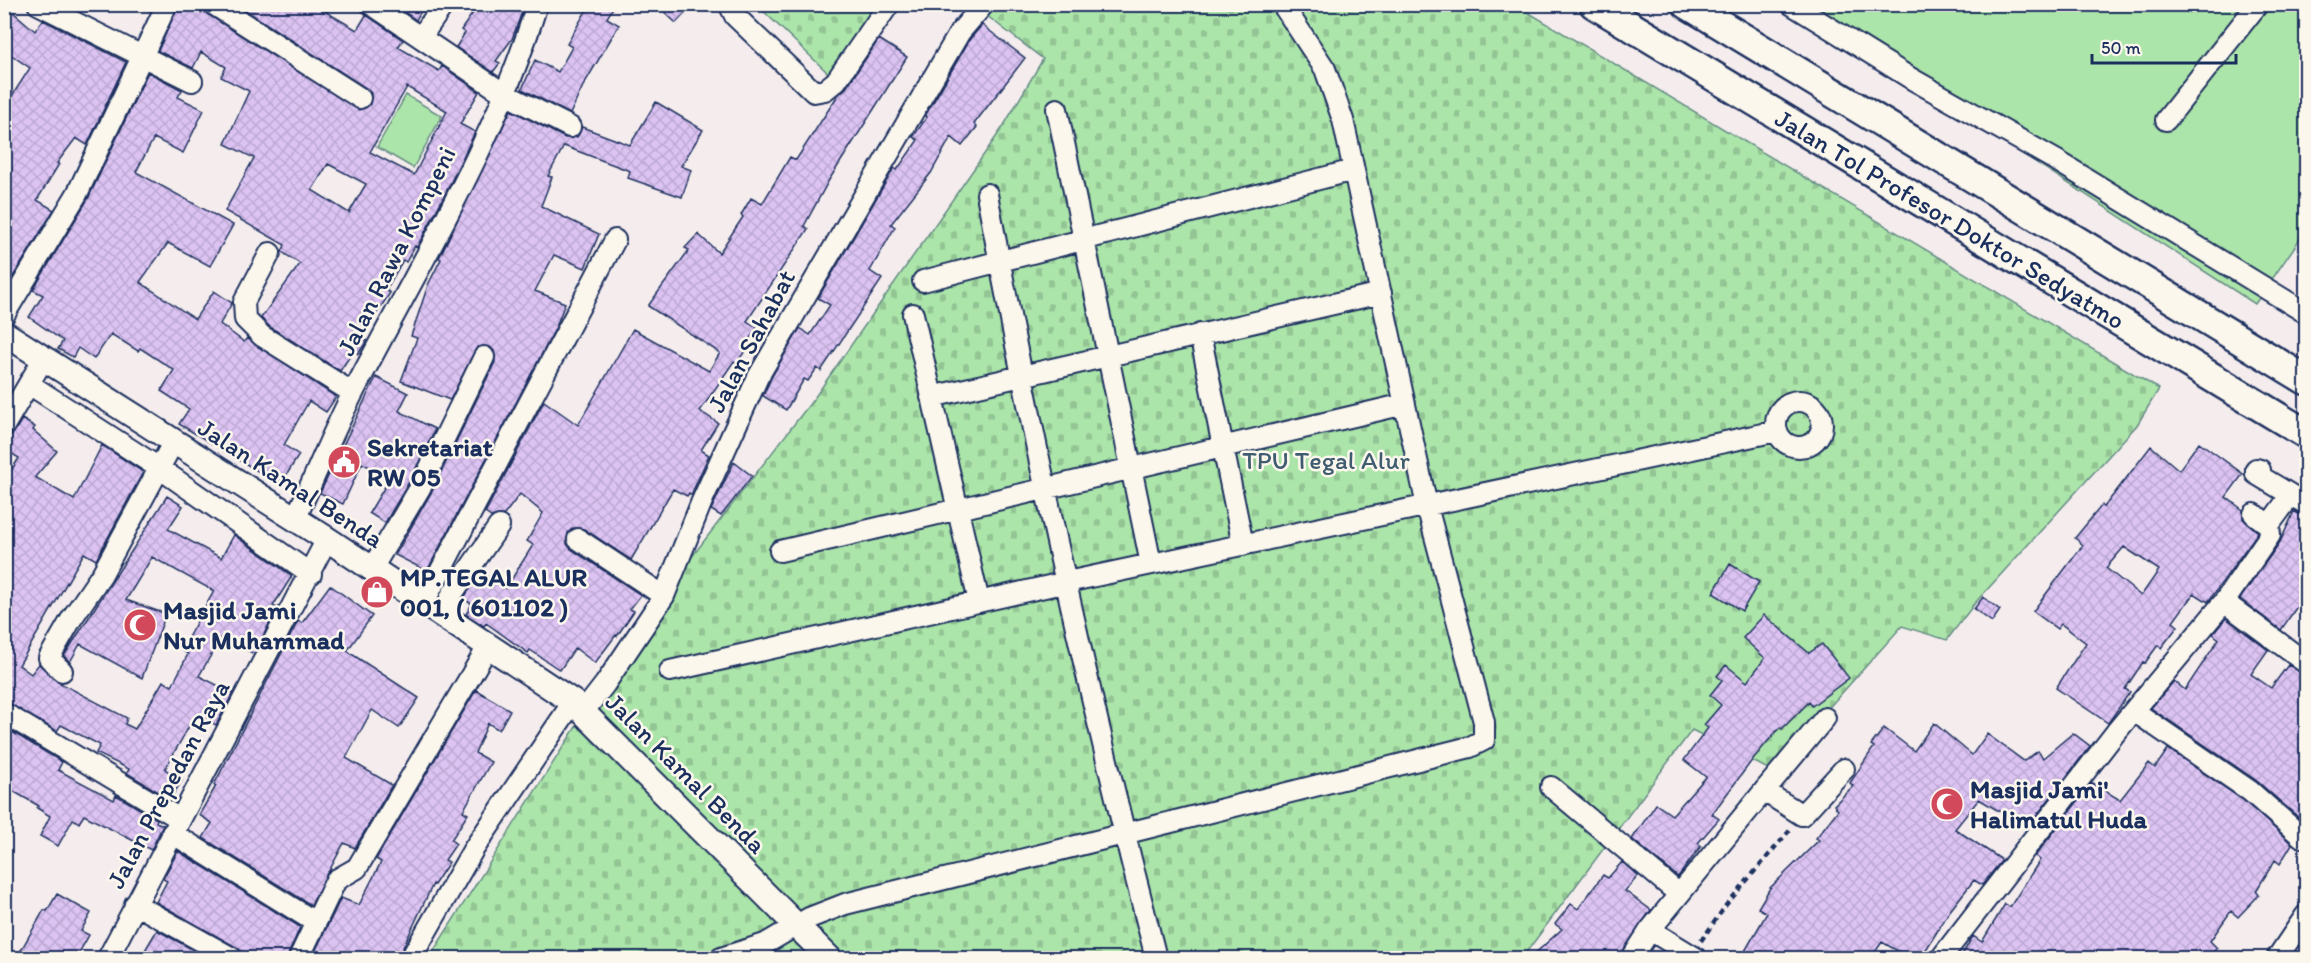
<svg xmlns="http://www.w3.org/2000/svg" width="2311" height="963" viewBox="0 0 2311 963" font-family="Itim,sans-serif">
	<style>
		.green { fill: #ace5a9; stroke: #648a84; stroke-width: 1.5 }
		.cemetery { fill: url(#cemetery-stones); stroke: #648a84; stroke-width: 1.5 }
		.building { fill: url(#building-cross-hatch); stroke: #1b2f5e; stroke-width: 1.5; fill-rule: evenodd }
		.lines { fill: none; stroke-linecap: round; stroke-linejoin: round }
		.minor-casing { stroke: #1b2f5e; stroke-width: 24 }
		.major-casing { stroke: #1b2f5e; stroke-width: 28 }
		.highway-casing { stroke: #1b2f5e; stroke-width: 33 }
		.path { stroke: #1b2f5e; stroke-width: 4; stroke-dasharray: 6 4.5; stroke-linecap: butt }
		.minor { stroke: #fbf7ec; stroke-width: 20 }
		.major { stroke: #fbf7ec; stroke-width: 24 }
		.highway { stroke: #fbf7ec; stroke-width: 28 }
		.labels { text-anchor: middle; stroke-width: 5; stroke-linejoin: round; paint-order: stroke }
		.street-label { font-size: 26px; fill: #1b2f5e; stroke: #fbf7ec }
		.poi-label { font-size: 26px; font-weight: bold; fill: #1b2f5e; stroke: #fbf7ec; text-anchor: start }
		.park-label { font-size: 26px; fill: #3f5c71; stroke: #fbf7ec }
	</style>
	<defs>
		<pattern id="cemetery-stones" width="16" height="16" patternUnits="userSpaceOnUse" patternTransform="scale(1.5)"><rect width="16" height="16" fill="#ace5a9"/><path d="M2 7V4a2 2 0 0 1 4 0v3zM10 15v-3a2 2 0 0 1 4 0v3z" fill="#93c594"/></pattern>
		<pattern id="building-cross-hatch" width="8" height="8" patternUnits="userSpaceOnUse" patternTransform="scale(1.5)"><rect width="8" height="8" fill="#dcc3f2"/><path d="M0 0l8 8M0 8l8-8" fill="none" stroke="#bca8d2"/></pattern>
	</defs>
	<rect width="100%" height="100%" fill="#f5eded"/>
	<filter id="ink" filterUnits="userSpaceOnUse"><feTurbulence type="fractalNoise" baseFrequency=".0167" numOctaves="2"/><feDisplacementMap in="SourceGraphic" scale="12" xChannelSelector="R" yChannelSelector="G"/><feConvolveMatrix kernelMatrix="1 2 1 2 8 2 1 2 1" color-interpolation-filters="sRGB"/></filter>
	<g filter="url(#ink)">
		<path class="green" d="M1792 5H2306V230L2255 304Z
			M406 95 442 116 413 168 377 147Z"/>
		<path class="cemetery" d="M757 5H896L830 75Z
			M973 5H1516L2159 389 2137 425 1975 603 1947 640 1902 626 1772 771 1692 730 1522 958H429L647 615 815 397 1003 127 1043 59Z"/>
		<path class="building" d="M4 4 35 31 43 20 126 62 87 145 76 138 57 163 59 164 37 200 54 210 11 280 4 277V95L10 99 30 68 4 50Z
			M179 4H201L207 14 359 110 370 104 371 93 366 88 236 4H331L326 12 357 30 366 15 403 40 398 47 439 71 442 66 479 92 460 124 475 132 444 196 417 247 415 246 406 262 403 260 386 290 390 293 361 337 367 341 365 344 358 354 354 350 340 371 270 327 261 318 300 264 282 252 285 245 225 211 254 158 225 144 249 91 221 77 226 67 201 52 193 68 158 51ZM407 87 447 111 414 175 370 152ZM328 164 366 184 349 213 312 190Z
			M393 4H425L416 20Z
			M479 4H512L522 12 512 39 496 61 500 63 493 72 456 47 465 33 461 30Z
			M590 4H615L607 18 619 25 583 86 570 114 522 89 535 60 558 72 572 47 567 44Z
			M656 4H694L676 23Z
			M982 25 1025 58 974 124 977 127 962 146 951 137 931 173 891 224 895 227 870 271 882 279 821 371 817 368 808 381 804 379 786 410 763 396 772 376 800 328 810 335 830 305 818 298 894 168 897 170 918 140 913 137 927 117 925 116 970 39Z
			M879 39 907 57 829 180 804 226 808 229 747 321 757 328 748 341 751 342 737 363 734 361 700 411 718 423 701 450 709 455 691 495 689 493 687 496 673 489 631 560 584 529 573 528 568 533 567 544 571 549 641 595 630 609 634 611 617 636 616 635 595 663 575 648 560 670 530 650 528 653 486 623 484 626 466 614 472 604 463 599 481 573 506 588 533 545 527 541 543 513 520 494 504 515 491 517 485 513 544 401 578 425 633 329 709 371 720 353 648 306 689 250 685 248 698 234 719 253 743 217 741 215 751 198 762 204 790 157 796 160 838 95 846 88Z
			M148 72 182 90 178 97 204 110 183 153 154 138 136 172 233 225 210 266 168 243 140 282 195 319 214 291 232 303 220 324 244 342 247 338 336 397 326 412 309 401 284 445 299 455 282 482 268 473 266 476 179 424 189 409 161 391 174 370 140 348 138 351 111 334 94 359 78 348 73 357 58 349 63 341 29 317 43 295 33 290 88 199Z
			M656 102 703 130 681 166 691 170 682 197 628 178 630 171 564 146 548 176 552 177 541 206 599 234 585 268 554 255 535 291 565 303 556 327 427 571 395 555 431 493 495 362 494 351 490 347H477L450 400 401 381 417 338 411 336 428 285 441 259 439 258 511 110 565 138 577 137 582 127 630 145Z
			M376 377 408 393 399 411 435 429 409 482 385 523 369 513 390 478 362 463 343 504 320 493Z
			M22 419 35 427 33 430 57 451 35 477 74 500 102 445 143 472 96 560 84 553 19 665 31 674 39 664 58 682 127 718 125 724 135 729 163 681 172 686 188 654 181 650 214 591 152 557 126 600 166 614 142 678 80 644 70 662 64 656 167 496 183 506 168 529 221 558 234 535 292 576 273 606 277 608 254 654 222 636 199 676 233 693 216 725 196 714 165 769 182 781 170 799 127 773 129 769 96 753 100 745 61 725 57 731 4 701V482L19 458 4 449V438L14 433Z
			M2199 442 2243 474 2226 497 2243 510V519L2258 532 2208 602 2194 593 2173 622 2178 626 2161 648 2158 645 2145 663 2143 662 2125 689 2130 692 2108 723 2056 688 2086 643 2061 624 2057 629 2033 611 2083 545 2075 538 2102 505 2104 507 2151 446 2179 470ZM2124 547 2159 570 2141 596 2106 568Z
			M734 462 752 476 721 516 711 510Z
			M2294 512 2307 517V592L2281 630 2240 599 2280 542Z
			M1730 564 1759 582 1742 611 1713 593Z
			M330 585 372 616 347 651 419 698 399 728 372 710 346 758 392 785 355 848 344 843 311 905 203 838 212 823 199 815 216 786 214 785 298 621 302 623Z
			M1983 597 2000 610 1992 622 1974 609Z
			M1764 615 1809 653 1822 644 1849 678 1812 706 1809 702 1782 729 1780 727 1753 759 1712 814 1719 819 1698 843 1701 846 1678 877 1632 839 1656 804 1672 815 1706 777 1684 760 1708 728 1704 725 1721 705 1710 695 1722 680 1717 676 1726 665 1747 682 1765 658 1743 638Z
			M2226 618 2268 650 2251 674 2271 688 2288 665 2307 675V825L2257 781 2151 708 2174 681 2185 690 2219 639 2213 634Z
			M476 690 510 710 499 730 488 723 475 753 491 762 463 811 468 814 451 840 456 844 445 860 449 862 434 885 433 884 398 958H312L341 898 359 905 381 862 376 859Z
			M1934 723 1972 755 1987 734 2024 761 2038 751 2043 758 2073 733 2090 746 2027 828 1979 799 1955 829 2002 860 1982 885 1974 880 1949 912 1921 958H1910L1882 942 1871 958H1741L1767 913 1758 908 1770 888 1819 840 1816 838 1838 810 1834 805 1853 786 1850 783 1874 747 1871 745 1884 728 1914 751Z
			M4 727 62 762 58 770 114 800 116 795 157 819 156 822 163 825 151 850 84 815 79 823 73 819 58 846 40 836 50 816 37 808 39 806 4 786Z
			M2168 749 2243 800 2292 844 2280 864 2275 860 2256 891 2259 895 2238 917 2231 911 2210 941 2217 948 2207 958H1960L1973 936 1982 942 2005 904 2010 907 2040 860 2035 856 2092 783 2120 800 2149 763 2155 768Z
			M178 851 300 927 287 958H244L238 948 156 902 167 881 163 879Z
			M1622 862 1638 876 1625 891 1651 910 1622 952 1620 958H1530L1562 929 1555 924 1571 904 1578 909 1603 875 1608 878Z
			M57 894 91 913 81 931 89 935 76 958H32L20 952 44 910 47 911Z
			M157 930 208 958H156L144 952Z"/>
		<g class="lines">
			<g class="minor-casing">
				<path id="minor" d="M38 4 192 81
					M213 4 360 98
					M371 4 503 93 570 127
					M729 4 735 16 814 92 825 90 836 81 889 4
					M1791 4 1912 79 2059 162 2306 313
					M421 37 444 4
					M1057 109 1151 564
					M2166 120 2258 4
					M987 194C1034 450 1091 706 1156 958
					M270 253 244 302 245 319 262 336 353 393
					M923 281 1354 170
					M913 314 979 602
					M4 315 77 194 167 4
					M1200 334 1243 545
					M29 384 159 468 311 574
					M931 397 1381 293
					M1776 424a23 23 0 1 1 46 0a23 23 0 1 1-46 0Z
					M4 426 44 358
					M2260 470 2256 469V474L2291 495
					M2254 514 2269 525
					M295 519C315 477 332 433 354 391 419 265 496 141 537 4
					M578 539 664 596
					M780 551 1405 404
					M371 570 420 488 484 357
					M2224 602 2306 663
					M423 604 615 240
					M443 617 452 594 499 526
					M62 671 49 658 72 618 102 574 174 441
					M670 671 1067 582 1777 431
					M584 711 605 684 664 596 702 501 758 377 960 32 984 4
					M2134 711 2250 791 2302 837
					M4 713 180 819
					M1551 787 1679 894
					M1764 791 1825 718
					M172 833 315 922
					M135 904 232 958
					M1650 930 1696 958
					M108 958 327 539
					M299 958 336 880 357 868 489 645
					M411 958 473 850 573 702
					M721 958 765 944 809 918 845 904 1470 747 1484 740V722L1427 506 1343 120 1325 69 1282 4
					M1632 958 1650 930 1764 791 1802 815 1844 769
					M1941 958 2116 732 2224 602 2270 535 2269 525 2291 495 2306 504
					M2277 958 2306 915"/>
			</g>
			<g class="major-casing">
				<path id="major" d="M4 333 327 539 573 702 829 958"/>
			</g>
			<g class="highway-casing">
				<path id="highway" d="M1594 4 2306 434
					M1687 4 2306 380"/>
			</g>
			<path class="path" d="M1701 941 1726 905 1790 830"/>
			<use href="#minor" class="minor"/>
			<use href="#major" class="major"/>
			<use href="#highway" class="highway"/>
		</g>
	</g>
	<defs>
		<g id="civic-disc" transform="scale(1.725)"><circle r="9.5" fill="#d1495b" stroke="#fbf7ec"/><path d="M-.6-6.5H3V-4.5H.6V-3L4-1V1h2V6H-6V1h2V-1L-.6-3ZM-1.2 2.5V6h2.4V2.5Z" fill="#fff"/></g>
		<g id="shop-disc" transform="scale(1.725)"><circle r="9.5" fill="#d1495b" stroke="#fbf7ec"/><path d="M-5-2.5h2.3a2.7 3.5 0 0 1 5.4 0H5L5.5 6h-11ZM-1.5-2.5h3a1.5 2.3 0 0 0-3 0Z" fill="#fff"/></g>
		<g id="mosque-disc" transform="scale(1.725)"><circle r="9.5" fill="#d1495b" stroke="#fbf7ec"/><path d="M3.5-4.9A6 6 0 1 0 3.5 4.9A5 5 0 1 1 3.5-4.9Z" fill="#fff"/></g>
	</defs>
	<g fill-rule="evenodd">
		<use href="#civic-disc" x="344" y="462"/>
		<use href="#shop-disc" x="377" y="592"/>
		<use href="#mosque-disc" x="140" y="625"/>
		<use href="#mosque-disc" x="1947" y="804"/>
	</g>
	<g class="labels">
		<g class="street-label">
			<text transform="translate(1950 219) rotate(31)" y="9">Jalan Tol Profesor Doktor Sedyatmo</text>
			<text transform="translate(396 251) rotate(-63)" y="9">Jalan Rawa Kompeni</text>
			<text transform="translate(751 341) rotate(-62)" y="9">Jalan Sahabat</text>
			<text transform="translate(291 483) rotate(33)" y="9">Jalan Kamal Benda</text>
			<text transform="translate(686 773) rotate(45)" y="9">Jalan Kamal Benda</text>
			<text transform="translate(168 784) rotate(-62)" y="9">Jalan Prepedan Raya</text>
		</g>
		<g class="poi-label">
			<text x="367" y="456">Sekretariat<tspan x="367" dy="30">RW 05</tspan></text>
			<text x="400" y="586">MP.TEGAL ALUR<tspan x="400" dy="30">001, ( 601102 )</tspan></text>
			<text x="163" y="619">Masjid Jami<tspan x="163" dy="30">Nur Muhammad</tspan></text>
			<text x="1970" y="798">Masjid Jami'<tspan x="1970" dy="30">Halimatul Huda</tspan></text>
		</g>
		<g class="park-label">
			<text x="1326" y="469">TPU Tegal Alur</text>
		</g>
	</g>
	<rect width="2311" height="963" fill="none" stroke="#fbf7ec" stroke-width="24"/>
	<rect x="12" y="12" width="2287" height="939" fill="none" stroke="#1b2f5e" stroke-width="2" filter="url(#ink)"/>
	<path d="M2092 54v9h144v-9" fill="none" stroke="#1b2f5e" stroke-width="3"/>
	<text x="2101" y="54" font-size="18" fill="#1b2f5e" stroke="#fbf7ec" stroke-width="4.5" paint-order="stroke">50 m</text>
</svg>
